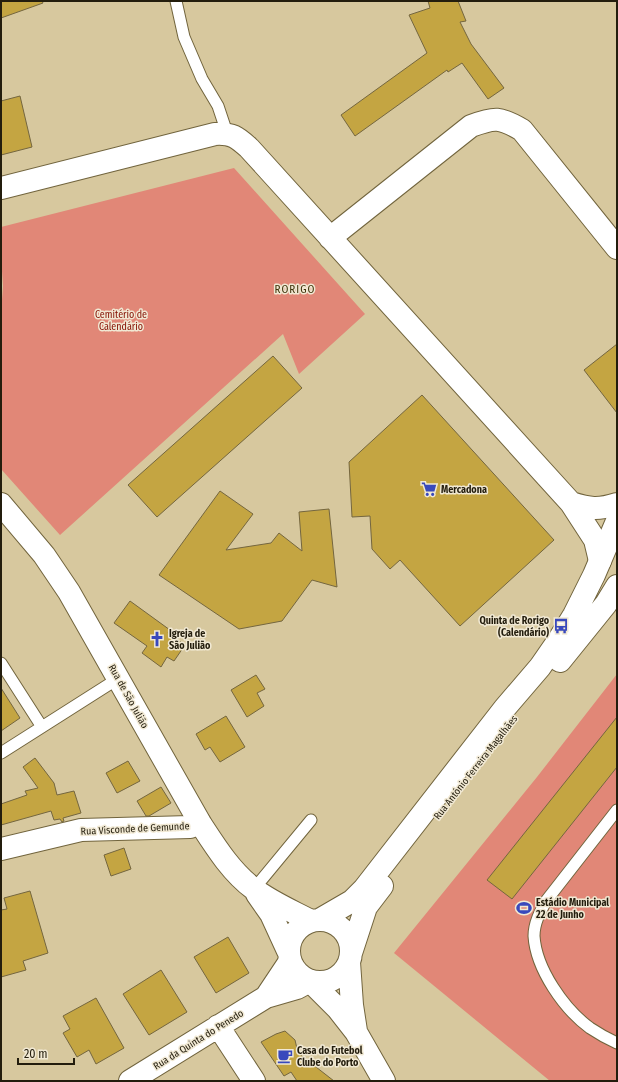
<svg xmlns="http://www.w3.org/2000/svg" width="618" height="1082" viewBox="0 0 618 1082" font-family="'Fira Sans Condensed',sans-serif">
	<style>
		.green { fill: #e18777 }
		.building { fill: #c4a542; stroke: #74663f }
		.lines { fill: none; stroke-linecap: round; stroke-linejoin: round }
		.service-casing { stroke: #71643d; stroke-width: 13 }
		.minor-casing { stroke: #71643d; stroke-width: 24 }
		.tertiary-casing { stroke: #71643d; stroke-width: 24 }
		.service { stroke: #fff; stroke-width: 11 }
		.minor { stroke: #fff; stroke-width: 22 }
		.tertiary { stroke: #fff; stroke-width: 22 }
		.labels { text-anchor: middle; stroke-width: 3; stroke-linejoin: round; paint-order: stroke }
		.park-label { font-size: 10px; fill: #840e00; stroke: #f1e9d4 }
		.poi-label { font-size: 10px; font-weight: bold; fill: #231d0d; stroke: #f1e9d4; text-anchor: start }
		.street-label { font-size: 10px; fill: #231d0d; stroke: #f1e9d4 }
		.neighbourhood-label { font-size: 11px; letter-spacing: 1px; fill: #3f320a; stroke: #f1e9d4 }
	</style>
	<rect width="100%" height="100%" fill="#d7c89e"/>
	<path class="green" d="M234 168 365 314 299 374 283 334 60 535 1 469V313L3 286 1 257V227Z
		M617 674V1081H550L394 953 537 777Z"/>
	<path class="building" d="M1 1H42L43 3 1 18Z
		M428 1H458L466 21 460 22 471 44 504 88 488 99 462 63 448 72 447 70 355 136 341 115 427 53 409 15 430 8Z
		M20 96 32 147 1 155V101Z
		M617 344V413L584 370Z
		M273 356 302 388 157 517 128 485Z
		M422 395 554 540 460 626 400 560 390 569 372 549 370 516 352 517 349 462Z
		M220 491 253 514 226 550 271 543 279 533 302 551 299 512 329 509 337 587 312 580 282 621 239 629 159 575Z
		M130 601 170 630 168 633 185 645 174 661 167 657 161 667 142 653 147 646 114 623Z
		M256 675 265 689 257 693 264 706 247 717 231 690Z
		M1 688 20 718 1 731Z
		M226 716 245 747 220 762 210 747 205 750 196 734Z
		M617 717V767L512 899 487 880Z
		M35 758 54 783 57 795 74 791 81 813 63 818 64 821 62 822 60 819 54 820 51 811 1 825V804L27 795 25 791 38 788 23 767Z
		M128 761 140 781 117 793 106 773Z
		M161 787 171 803 149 816H146L137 801Z
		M124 848 131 869 111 876 104 855Z
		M30 891 48 953 23 961 26 970 1 977V910L7 909 4 898Z
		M228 937 249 973 216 993 194 957Z
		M161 970 187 1012 149 1035 123 994Z
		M96 998 124 1048 96 1064 89 1050 77 1057 63 1033 70 1029 63 1016Z
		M285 1031 295 1040 298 1053 334 1081H297L291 1072 284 1076 261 1042 276 1034Z"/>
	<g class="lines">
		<g class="service-casing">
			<path id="service" d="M176 1 184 37 202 79 218 106 227 133
				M1 663 42 727
				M1 753 119 678
				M617 810 546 901C540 912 534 923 534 936 536 969 564 1009 590 1028 599 1034 608 1039 617 1043
				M254 889 311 820"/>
		</g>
		<g class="minor-casing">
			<path id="minor" d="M1 188 215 134C232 133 237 137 249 148L571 503 595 540 600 561
				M330 238 471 126C495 117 500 117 522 130L617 248
				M571 503C590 509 598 510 617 504
				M1 849 81 830 190 827 200 823
				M266 997 290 961
				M218 1026 254 1081
				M130 1081 266 997 297 988 310 981"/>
		</g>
		<g class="tertiary-casing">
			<path id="tertiary" d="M1 504 44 555 69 592 200 823C215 846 231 872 254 889 271 902 292 911 311 921
				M560 661 606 604 617 586
				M257 894 271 914 288 951
				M321 919 352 901 364 889 504 709 540 667 558 641 574 615 594 575 617 521
				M289 951a31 31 0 1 1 62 0a31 31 0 1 1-62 0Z
				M351 953 366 907 382 886
				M349 962 352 1005 356 1031
				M310 981 338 1009 356 1032 384 1081"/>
		</g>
		<use href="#service" class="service"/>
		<use href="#minor" class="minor"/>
		<use href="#tertiary" class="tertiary"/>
	</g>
	<defs>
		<g id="supermarket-bare" transform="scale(1.2)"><path d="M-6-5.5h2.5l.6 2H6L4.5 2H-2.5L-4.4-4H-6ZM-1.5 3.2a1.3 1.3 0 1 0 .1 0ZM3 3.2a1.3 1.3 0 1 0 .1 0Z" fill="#3949bc" stroke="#f1e9d4" stroke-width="2.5" paint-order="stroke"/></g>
		<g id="bus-bare" transform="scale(1.2)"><path d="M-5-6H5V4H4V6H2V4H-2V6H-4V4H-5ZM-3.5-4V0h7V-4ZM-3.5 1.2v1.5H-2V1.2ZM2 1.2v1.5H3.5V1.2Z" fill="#3949bc" stroke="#f1e9d4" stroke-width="2.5" paint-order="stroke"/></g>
		<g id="church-bare" transform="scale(1.2)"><path d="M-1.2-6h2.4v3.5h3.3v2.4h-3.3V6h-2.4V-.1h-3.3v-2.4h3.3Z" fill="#3949bc" stroke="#f1e9d4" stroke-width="2.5" paint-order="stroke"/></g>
		<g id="stadium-bare" transform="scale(1.2)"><path d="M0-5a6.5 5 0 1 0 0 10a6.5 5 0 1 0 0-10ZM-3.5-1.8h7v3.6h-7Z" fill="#3949bc" stroke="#f1e9d4" stroke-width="2.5" paint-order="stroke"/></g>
		<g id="cafe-bare" transform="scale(1.2)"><path d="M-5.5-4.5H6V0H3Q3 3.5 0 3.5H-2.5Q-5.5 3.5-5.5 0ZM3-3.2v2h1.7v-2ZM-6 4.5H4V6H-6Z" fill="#3949bc" stroke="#f1e9d4" stroke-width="2.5" paint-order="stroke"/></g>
	</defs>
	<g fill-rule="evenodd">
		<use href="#supermarket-bare" x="429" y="489"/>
		<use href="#bus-bare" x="561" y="626"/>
		<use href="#church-bare" x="157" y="639"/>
		<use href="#stadium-bare" x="524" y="908"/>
		<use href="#cafe-bare" x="285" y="1056"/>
	</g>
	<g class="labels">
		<g class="park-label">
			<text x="121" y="318">Cemitério de<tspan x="121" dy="12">Calendário</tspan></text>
		</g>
		<g class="poi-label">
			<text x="441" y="493">Mercadona</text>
			<text x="549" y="624" text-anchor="end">Quinta de Rorigo<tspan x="549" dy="12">(Calendário)</tspan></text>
			<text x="169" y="637">Igreja de<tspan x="169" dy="12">São Julião</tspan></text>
			<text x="536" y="906">Estádio Municipal<tspan x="536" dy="12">22 de Junho</tspan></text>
			<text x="297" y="1054">Casa do Futebol<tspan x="297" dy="12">Clube do Porto</tspan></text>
		</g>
		<g class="street-label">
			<text transform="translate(129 696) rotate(61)" y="4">Rua de São Julião</text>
			<text transform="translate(475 767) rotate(-52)" y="4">Rua António Ferreira Magalhães</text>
			<text transform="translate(135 828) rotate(-3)" y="4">Rua Visconde de Gemunde</text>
			<text transform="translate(198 1039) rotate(-32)" y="4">Rua da Quinta do Penedo</text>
		</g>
		<g class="neighbourhood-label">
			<text x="295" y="293">RORIGO</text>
		</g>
	</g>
	<rect width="618" height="1082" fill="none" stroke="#231d0d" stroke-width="4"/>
	<path d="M18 1058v6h56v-6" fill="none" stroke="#231d0d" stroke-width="2"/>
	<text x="24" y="1058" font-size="12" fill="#231d0d" stroke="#f1e9d4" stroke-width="3" paint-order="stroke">20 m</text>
</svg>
